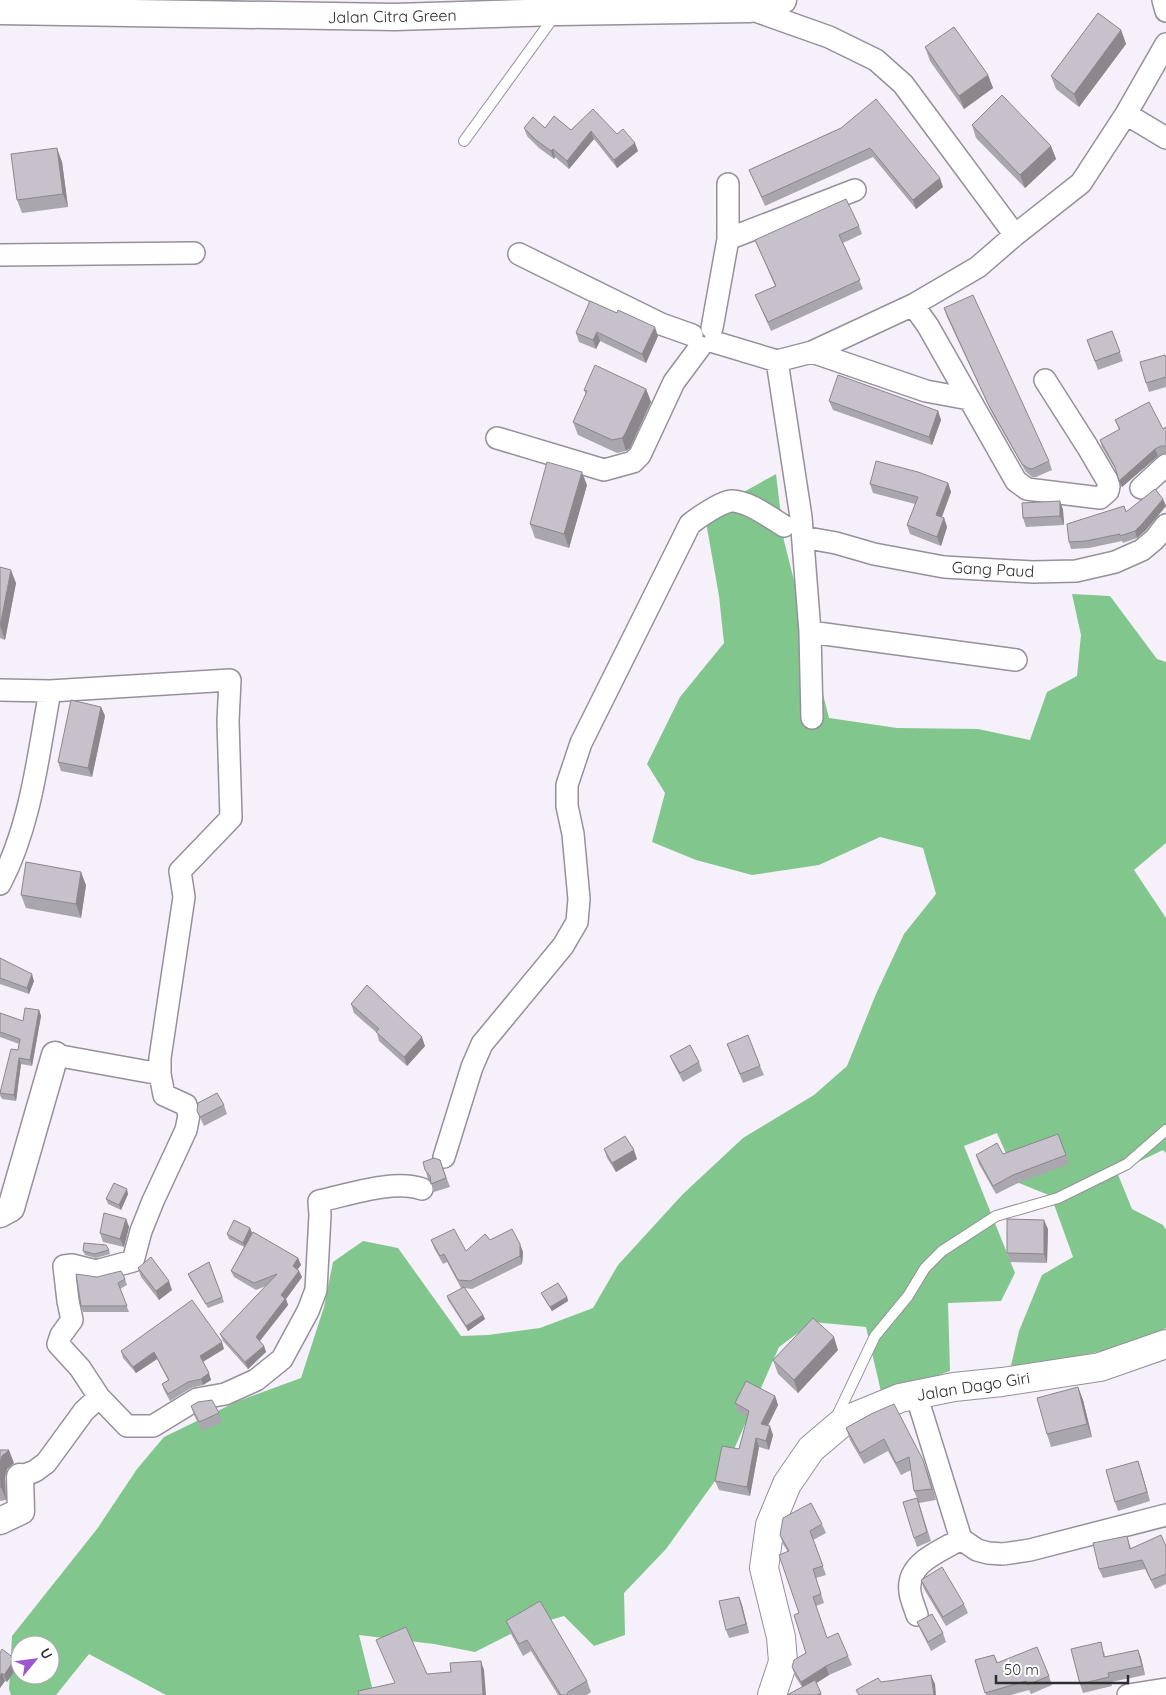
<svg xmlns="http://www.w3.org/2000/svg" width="1166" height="1695" viewBox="0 0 1166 1695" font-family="Quicksand,sans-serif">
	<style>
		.forest { fill: #81c68c; fill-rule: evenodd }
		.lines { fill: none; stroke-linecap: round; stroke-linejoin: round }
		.service-casing { stroke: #959099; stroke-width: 12 }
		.minor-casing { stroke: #959099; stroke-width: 24 }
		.tertiary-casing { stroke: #959099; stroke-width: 29 }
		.secondary-casing { stroke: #959099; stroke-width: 30 }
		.service { stroke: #fff; stroke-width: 10 }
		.minor { stroke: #fff; stroke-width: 21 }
		.tertiary { stroke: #fff; stroke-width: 26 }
		.secondary { stroke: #fff; stroke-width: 28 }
		.wall { fill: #aaa6ae }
		.shaded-wall { fill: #8b878d }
		.building { fill: #c6c1ca; stroke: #8b878d }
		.labels { text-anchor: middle; stroke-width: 4; stroke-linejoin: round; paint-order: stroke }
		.street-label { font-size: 16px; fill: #2f2d31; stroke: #fff }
	</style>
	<rect width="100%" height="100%" fill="#f5f0fa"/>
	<path class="forest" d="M776 474 784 541 829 718 897 728 978 729 1030 740 1047 692 1077 676 1081 635 1072 594 1110 596 1157 659 1166 662V843L1134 870 1166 918V1153L1163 1150 1117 1172 1132 1209 1163 1225 1166 1230V1328L1141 1343 1010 1370 1019 1331 1042 1275 1073 1257 1051 1196 1019 1183 997 1133 964 1146 1015 1273 1001 1301 948 1303 950 1371 882 1396 866 1327 813 1322 779 1347 728 1463 666 1549 624 1593 625 1635 594 1646 564 1616 522 1628 475 1652 434 1644 359 1635 374 1695H166L89 1654 56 1695H11L9 1689 12 1636 97 1529 137 1469 164 1437 236 1402 301 1378 324 1307 333 1262 363 1241 398 1248 461 1336 488 1335 540 1328 593 1308 618 1265 683 1194 743 1138 814 1095 847 1066 876 994 904 934 936 894 923 848 880 837 819 865 752 875 696 860 652 842 665 793 647 764 680 697 724 643 719 596 706 522 742 493ZM20 1645H50V1675H20Z"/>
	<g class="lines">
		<g class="service-casing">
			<path id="service" d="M464 141 556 14
				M836 1418 875 1336 908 1296 925 1268 942 1251 996 1216 1058 1198 1127 1164 1166 1130"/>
		</g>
		<g class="minor-casing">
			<path id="minor" d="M1163 0 1166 11
				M750 9 829 37 876 60 903 84 1015 235
				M1126 114 1166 138
				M728 184V239
				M519 254 661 324 692 335
				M0 255 194 253
				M913 305 928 326 1016 481 1027 489 1100 498 1108 491 1109 486 1107 480 1087 446 1045 380
				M712 328 728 239 855 190
				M714 342 777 361 812 352 913 305 978 267 1015 235 1081 183 1126 114 1166 44
				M812 352 926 391 969 399
				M777 361 801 517 810 632 1016 660
				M497 438 604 470 633 462 640 455 674 382 700 347
				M1141 488 1166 465
				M808 538 836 543 874 554 944 567 1033 572 1076 571 1115 562 1142 550 1155 539 1166 525
				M810 632 812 718
				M0 690 50 691 230 680 228 721 231 818 180 871 184 897 160 1058V1074L164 1095 186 1105 189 1115 186 1130 153 1201 141 1231 133 1261 96 1271 72 1265 64 1266 68 1301 72 1320 61 1335 58 1344 80 1368 99 1397 84 1411 46 1463 35 1471 20 1477
				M0 884C31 825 38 756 50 691
				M55 1055 160 1074
				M444 1157 472 1067 482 1044 563 946 577 922 579 899 573 834 567 806V785L581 743 690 524C699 517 721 502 731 501 747 500 771 518 784 526
				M916 1394 961 1539 977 1550 988 1553 1003 1554 1030 1550 1166 1515
				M99 1397 127 1426H153L197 1399 225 1394 256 1380 282 1359 308 1311 316 1290 320 1215 319 1201C348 1195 394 1179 422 1189
				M917 1615C915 1608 911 1600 910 1592 906 1563 939 1552 961 1539
				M1128 1695 1166 1689"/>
		</g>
		<g class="tertiary-casing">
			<path id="tertiary" d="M0 11 395 17 558 12 750 9 783 0
				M0 1214 11 1208 55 1055
				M0 1521 21 1511 20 1477"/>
		</g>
		<g class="secondary-casing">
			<path id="secondary" d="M772 1695 783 1662 781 1637 764 1568 770 1525 787 1484 811 1449 844 1421 900 1398 954 1387 1002 1382 1100 1367 1166 1344"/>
		</g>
		<use href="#service" class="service"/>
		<use href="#minor" class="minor"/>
		<use href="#tertiary" class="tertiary"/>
		<use href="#secondary" class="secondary"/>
	</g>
	<path class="wall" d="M1121 30 1126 44 1079 107 1056 89 1051 76Z
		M925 47 988 75 993 88 964 109 930 61Z
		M972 125 1051 146 1056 159 1025 188 976 138Z
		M524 128 571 130 617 134 638 151 617 168 594 139 569 169 555 157 554 159 539 148 527 136Z
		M841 128 943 187 916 209 873 157 765 206 749 170Z
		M62 162 68 207 22 213 17 200Z
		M859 226 862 234 843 243 863 289 771 331 755 295 775 286 755 240Z
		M590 301 658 336 646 363 600 341 596 349 579 342 576 333Z
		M944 308 1049 461 1052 470 1036 477H1032L1026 472 992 413 947 317Z
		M1112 331 1123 361 1098 370 1087 340Z
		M1166 357V387L1149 392 1146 383Z
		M646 389 651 402 630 448 626 451 617 453 578 435 573 422 586 395 584 390Z
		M829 401 938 411 941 420 932 445 833 410Z
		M1115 420 1163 429 1166 427V453H1164L1158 456 1122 487 1117 472 1102 447 1100 440 1119 430Z
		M948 483 951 492 942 517 944 518 947 527 941 546 910 534 907 525 915 504 873 493 870 484Z
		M587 485 569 548 535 538 530 524Z
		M1163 499 1166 506 1146 530 1137 538 1123 543 1122 541 1089 548 1071 549 1069 542 1126 512Z
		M1060 501 1063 510 1064 525 1026 527 1023 518Z
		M0 567 16 583 5 640 0 638Z
		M101 707 105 716 92 777 61 771 58 762Z
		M86 885 81 918 26 908 21 895Z
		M0 958 34 981 29 994 0 984Z
		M351 1004 425 1046 407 1066 379 1041 377 1033 354 1013Z
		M39 1010 41 1016 32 1066 21 1064 16 1101 2 1099 0 1095V1091L18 1050 19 1044 0 1037V1013L23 1021Z
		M727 1044 760 1066 764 1075 743 1083Z
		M670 1056 699 1062 702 1071 683 1082 674 1065Z
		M224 1105 227 1114 204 1126 197 1111Z
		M1058 1134 1069 1164 1016 1184 996 1194 979 1164 976 1155 1003 1154Z
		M604 1149 637 1159 616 1172 607 1158Z
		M440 1160 450 1187 434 1192 431 1181 428 1179 423 1162Z
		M128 1194 121 1210 108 1204 106 1199Z
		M126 1219 129 1227 124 1247 103 1242 100 1233Z
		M250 1228 252 1233 298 1258 301 1265 298 1269 302 1277 286 1299 288 1305 260 1341 264 1346 266 1352 248 1369 223 1341 220 1334 266 1286 256 1290 234 1277 231 1271 244 1247 229 1239 227 1234Z
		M1048 1229 1047 1263 1010 1262 1007 1253Z
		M431 1240 466 1251 490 1240 523 1252 522 1264 472 1289 464 1288 483 1315 485 1319 468 1331 448 1300 447 1296 463 1288H461L447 1262 443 1264 434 1248Z
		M109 1250 110 1254 96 1258 85 1255 83 1251Z
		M209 1262 224 1302 208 1308 190 1279 188 1274Z
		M138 1268 172 1290 159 1300 141 1277Z
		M97 1277 125 1279 127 1285 120 1289 129 1312H83L81 1306Z
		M541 1293 567 1297 568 1301 552 1311 543 1297Z
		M224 1349 203 1362 211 1380 203 1385 191 1388 170 1401 164 1390 162 1384 168 1380 157 1359 136 1373 123 1358 121 1351Z
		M838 1350 798 1393 778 1374 773 1360Z
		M1078 1387 1083 1400 1092 1437 1051 1447 1047 1434Z
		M775 1396 778 1405 768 1426 773 1435 769 1450 759 1447 750 1496 719 1490 715 1481 739 1449 748 1417 738 1412 735 1403Z
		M191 1406 219 1413 222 1422 202 1431 194 1415Z
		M871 1414 927 1471 936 1500 919 1503 931 1541 917 1547 914 1538 917 1498 914 1491 911 1470 901 1475 888 1451 864 1464 850 1440 846 1428Z
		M0 1450 14 1463 7 1469 5 1477 6 1500 0 1501Z
		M1141 1470 1150 1501 1118 1511 1115 1502Z
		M822 1524 826 1533 813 1540 826 1575 816 1578 824 1603 816 1606 827 1638 848 1656 852 1665 829 1675 816 1683 822 1695H787L802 1687 795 1676 792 1667 806 1653 799 1613 788 1552 783 1544 780 1535Z
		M1127 1536 1131 1549 1166 1546V1584L1155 1589 1145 1569 1103 1578 1099 1569Z
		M921 1580 964 1604 968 1613 946 1626 924 1589Z
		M739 1597 742 1605 749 1633 729 1638 726 1630Z
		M506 1621 587 1681 591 1692 587 1695H558L531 1651 523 1656 510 1632Z
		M917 1622 943 1633 946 1642 931 1651 921 1631Z
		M1138 1650 1141 1658 1145 1675 1111 1682 1112 1686 1083 1693 1080 1684 1104 1651 1105 1657Z
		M0 1653 15 1659 18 1666 7 1682 5 1681 0 1688Z
		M994 1655 998 1663 1049 1676 1052 1685 1031 1694 1029 1690 1011 1695H986L975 1660Z"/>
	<path class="shaded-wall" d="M1121 30 1126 44 1079 107 1074 94Z
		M988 75 993 88 964 109 959 96Z
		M591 131 594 139 569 169 567 161Z
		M635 143 638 151 617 168 614 160Z
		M1051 146 1056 159 1025 188 1020 175Z
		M57 148 62 162 68 207 63 194Z
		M553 149 555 157 554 159 551 151Z
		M940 178 943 187 916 209 913 200Z
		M655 327 658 336 646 363 642 354Z
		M597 332 600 341 596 349 593 340Z
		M646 389 651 402 630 448 626 451 622 438Z
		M938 411 941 420 932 445 929 437Z
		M1155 449 1158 456 1122 487 1119 481Z
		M582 472 587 485 569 548 564 534Z
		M948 483 951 492 939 524 936 515Z
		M1163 499 1166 506 1146 530 1137 538 1135 531Z
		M1060 501 1063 510 1064 525 1060 516Z
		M944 518 947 527 941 546 937 537Z
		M11 570 16 583 5 640 0 626Z
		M101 707 105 716 92 777 88 768Z
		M81 872 86 885 81 918 76 904Z
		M32 974 34 981 29 994 27 988Z
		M39 1010 41 1016 32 1066 30 1060Z
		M422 1037 425 1046 407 1066 404 1057Z
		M19 1058 21 1064 16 1101 14 1095Z
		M634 1150 637 1159 616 1172 612 1163Z
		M127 1189 128 1194 121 1210 119 1205Z
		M126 1219 129 1227 124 1247 120 1239Z
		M1044 1220 1048 1229 1047 1263 1044 1254Z
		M250 1228 252 1233 245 1247 243 1243Z
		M520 1244 523 1252 522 1264 520 1256Z
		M298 1258 301 1265 295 1272 293 1266Z
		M299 1271 302 1277 286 1299 288 1305 258 1343 256 1337 281 1295Z
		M169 1281 172 1290 159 1300 156 1291Z
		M567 1297 568 1301 552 1311 550 1307Z
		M483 1315 485 1319 468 1331 466 1326Z
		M834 1337 838 1350 798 1393 794 1380Z
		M222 1342 224 1349 202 1362 200 1356Z
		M264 1346 266 1352 248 1369 245 1362Z
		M154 1352 157 1359 136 1373 133 1367Z
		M209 1373 211 1380 203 1385 201 1379Z
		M1078 1387 1083 1400 1092 1437 1087 1424Z
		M775 1396 778 1405 764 1433 761 1424Z
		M770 1426 773 1435 769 1450 766 1441Z
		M756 1438 759 1447 750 1496 747 1487Z
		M9 1450 14 1463 7 1469 5 1477 6 1500 1 1487 0 1464 2 1456Z
		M923 1460 927 1471 936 1500 932 1489Z
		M1138 1461 1141 1470 1150 1501 1147 1492Z
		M739 1597 742 1605 749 1633 746 1624Z
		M1138 1650 1141 1658 1145 1675 1142 1666Z
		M15 1659 18 1666 7 1682 4 1675Z
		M481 1661 484 1670 486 1695H483Z
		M826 1666 829 1675 804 1691 801 1682Z
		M2 1673 5 1681 0 1688V1676Z
		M931 1675 935 1684 936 1695H934Z"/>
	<path class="building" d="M1098 13 1121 30 1074 94 1051 76Z
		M954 27 988 75 959 96 925 47Z
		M1002 95 1051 146 1020 175 972 125Z
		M876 99 940 178 913 200 870 148 762 197 749 170 841 128Z
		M593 109 617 134 623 129 635 143 614 160 591 131 567 161 553 149 551 151 536 140 524 128 533 117 545 128 554 116 571 130Z
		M57 148 63 194 17 200 11 154Z
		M846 199 859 226 839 235 860 280 768 322 755 295 776 286 755 240Z
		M973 295 1049 461 1032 469 1028 468 1022 464 988 404 944 308Z
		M590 301 617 313 618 310 655 327 642 354 597 332 593 340 576 333Z
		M1112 331 1120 352 1095 361 1087 340Z
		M1165 355 1166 358V377L1146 383 1140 362Z
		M595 365 646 389 625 434 622 438 612 440 573 422 587 391 584 390Z
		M838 375 938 411 929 437 829 401Z
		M1149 402 1163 429 1166 427V446H1161L1155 449 1119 481 1115 467 1100 440 1120 429 1115 420Z
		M876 461 918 472 948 483 936 515 944 518 937 537 907 525 918 497 870 484Z
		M547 462 582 472 564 534 530 524Z
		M1155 489 1163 499 1143 523 1135 531 1120 536V534L1086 541 1069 542 1067 524 1124 506 1126 512Z
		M1060 501V516L1023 518 1022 503Z
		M0 567 11 570 0 626Z
		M71 700 101 707 88 768 58 762Z
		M26 862 81 872 76 904 21 895Z
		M0 958 32 974 27 988 0 978Z
		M367 985 422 1037 404 1057 376 1032 379 1029 351 1004Z
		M25 1008 39 1010 30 1060 19 1058 14 1095 0 1093 11 1049 18 1050 20 1039 0 1032V1013L23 1021Z
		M748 1035 760 1066 740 1074 727 1044Z
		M690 1045 699 1062 680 1073 670 1056Z
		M217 1093 224 1105 200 1117 197 1111 198 1103Z
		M1058 1134 1066 1155 1013 1175 993 1186 976 1155 997 1143 1003 1154Z
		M625 1136 634 1150 612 1163 604 1149Z
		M434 1158 440 1160 446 1178 431 1184 430 1176 425 1170 423 1162Z
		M114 1183 127 1189 119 1205 106 1199Z
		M104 1213 126 1219 120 1239 100 1233Z
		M1007 1219 1044 1220V1254L1007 1253Z
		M234 1220 250 1228 243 1243 227 1234Z
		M454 1229 466 1251 485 1234 490 1240 512 1229 520 1244V1256L470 1281 458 1280 444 1254 440 1256 431 1240Z
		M253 1232 298 1258 293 1266 299 1271 281 1295 285 1299 256 1337 264 1346 245 1362 220 1334 277 1274 254 1283 231 1271Z
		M84 1243 106 1245 109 1250 94 1254 83 1251Z
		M151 1257 169 1281 156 1291 138 1268Z
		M209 1262 222 1297 206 1304 188 1274Z
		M121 1271 125 1279 118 1283 127 1306H81L76 1274 97 1277Z
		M558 1283 567 1297 550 1307 541 1293Z
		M464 1287 483 1315 466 1326 447 1296Z
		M192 1300 222 1342 200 1356 209 1373 201 1379 188 1382 168 1394 162 1384 169 1380 154 1352 133 1367 121 1351Z
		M813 1318 834 1337 794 1380 773 1360Z
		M746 1381 775 1396 761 1424 770 1426 766 1441 756 1438 747 1487 715 1481 722 1446 739 1449 749 1411 735 1403Z
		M1078 1387 1087 1424 1047 1434 1037 1398Z
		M212 1400 219 1413 199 1422 191 1406 198 1402Z
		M894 1404 923 1460 932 1489 914 1491 909 1457 896 1463 884 1439 860 1453 846 1428 871 1414Z
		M0 1450H9L2 1456 0 1464 1 1487H0Z
		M1138 1461 1147 1492 1115 1502 1106 1470Z
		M917 1498 927 1532 914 1538 903 1502Z
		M811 1503 822 1524 810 1531 823 1566 813 1569 821 1594 813 1597 827 1638 838 1633 848 1656 826 1666 801 1682 792 1667 794 1660 806 1653 794 1615 799 1613 779 1555 789 1551 780 1535 783 1518Z
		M1161 1535 1166 1546V1574L1151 1580 1142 1560 1099 1569 1093 1543 1127 1536 1130 1549Z
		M942 1567 964 1604 943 1617 921 1580Z
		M739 1597 746 1624 726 1630 719 1601Z
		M540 1601 587 1681 568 1692 567 1695H561L527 1640 519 1644 506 1621Z
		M932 1614 943 1633 928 1642 917 1622Z
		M406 1627 427 1674 451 1672 450 1663 481 1661 483 1695H359L358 1691 395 1683 376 1640Z
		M1101 1642 1104 1657 1138 1650 1142 1666 1108 1673 1109 1677 1080 1684 1071 1649Z
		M1037 1647 1049 1676 1027 1685 1026 1681 985 1693 975 1660 994 1655 997 1663Z
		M2 1649 15 1659 4 1675 2 1673 0 1676V1653Z
		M931 1675 934 1695H859L856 1690 878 1678 881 1682Z
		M815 1680 821 1693 817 1695H787Z"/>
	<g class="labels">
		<g class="street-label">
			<text transform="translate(392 16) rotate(-1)" y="6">Jalan Citra Green</text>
			<text transform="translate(993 569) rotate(3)" y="6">Gang Paud</text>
			<text transform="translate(973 1386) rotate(-9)" y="6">Jalan Dago Giri</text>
		</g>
	</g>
	<g transform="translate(35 1660) rotate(61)"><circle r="24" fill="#ffffff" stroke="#acabad"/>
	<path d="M0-4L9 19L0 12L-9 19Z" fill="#9e57cc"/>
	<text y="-8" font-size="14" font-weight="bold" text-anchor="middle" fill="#2f2d31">U</text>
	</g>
	<path d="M996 1675v8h132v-8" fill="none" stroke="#2f2d31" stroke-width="2.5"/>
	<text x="1004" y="1675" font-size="15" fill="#2f2d31" stroke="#ffffff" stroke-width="4" paint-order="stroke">50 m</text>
</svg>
